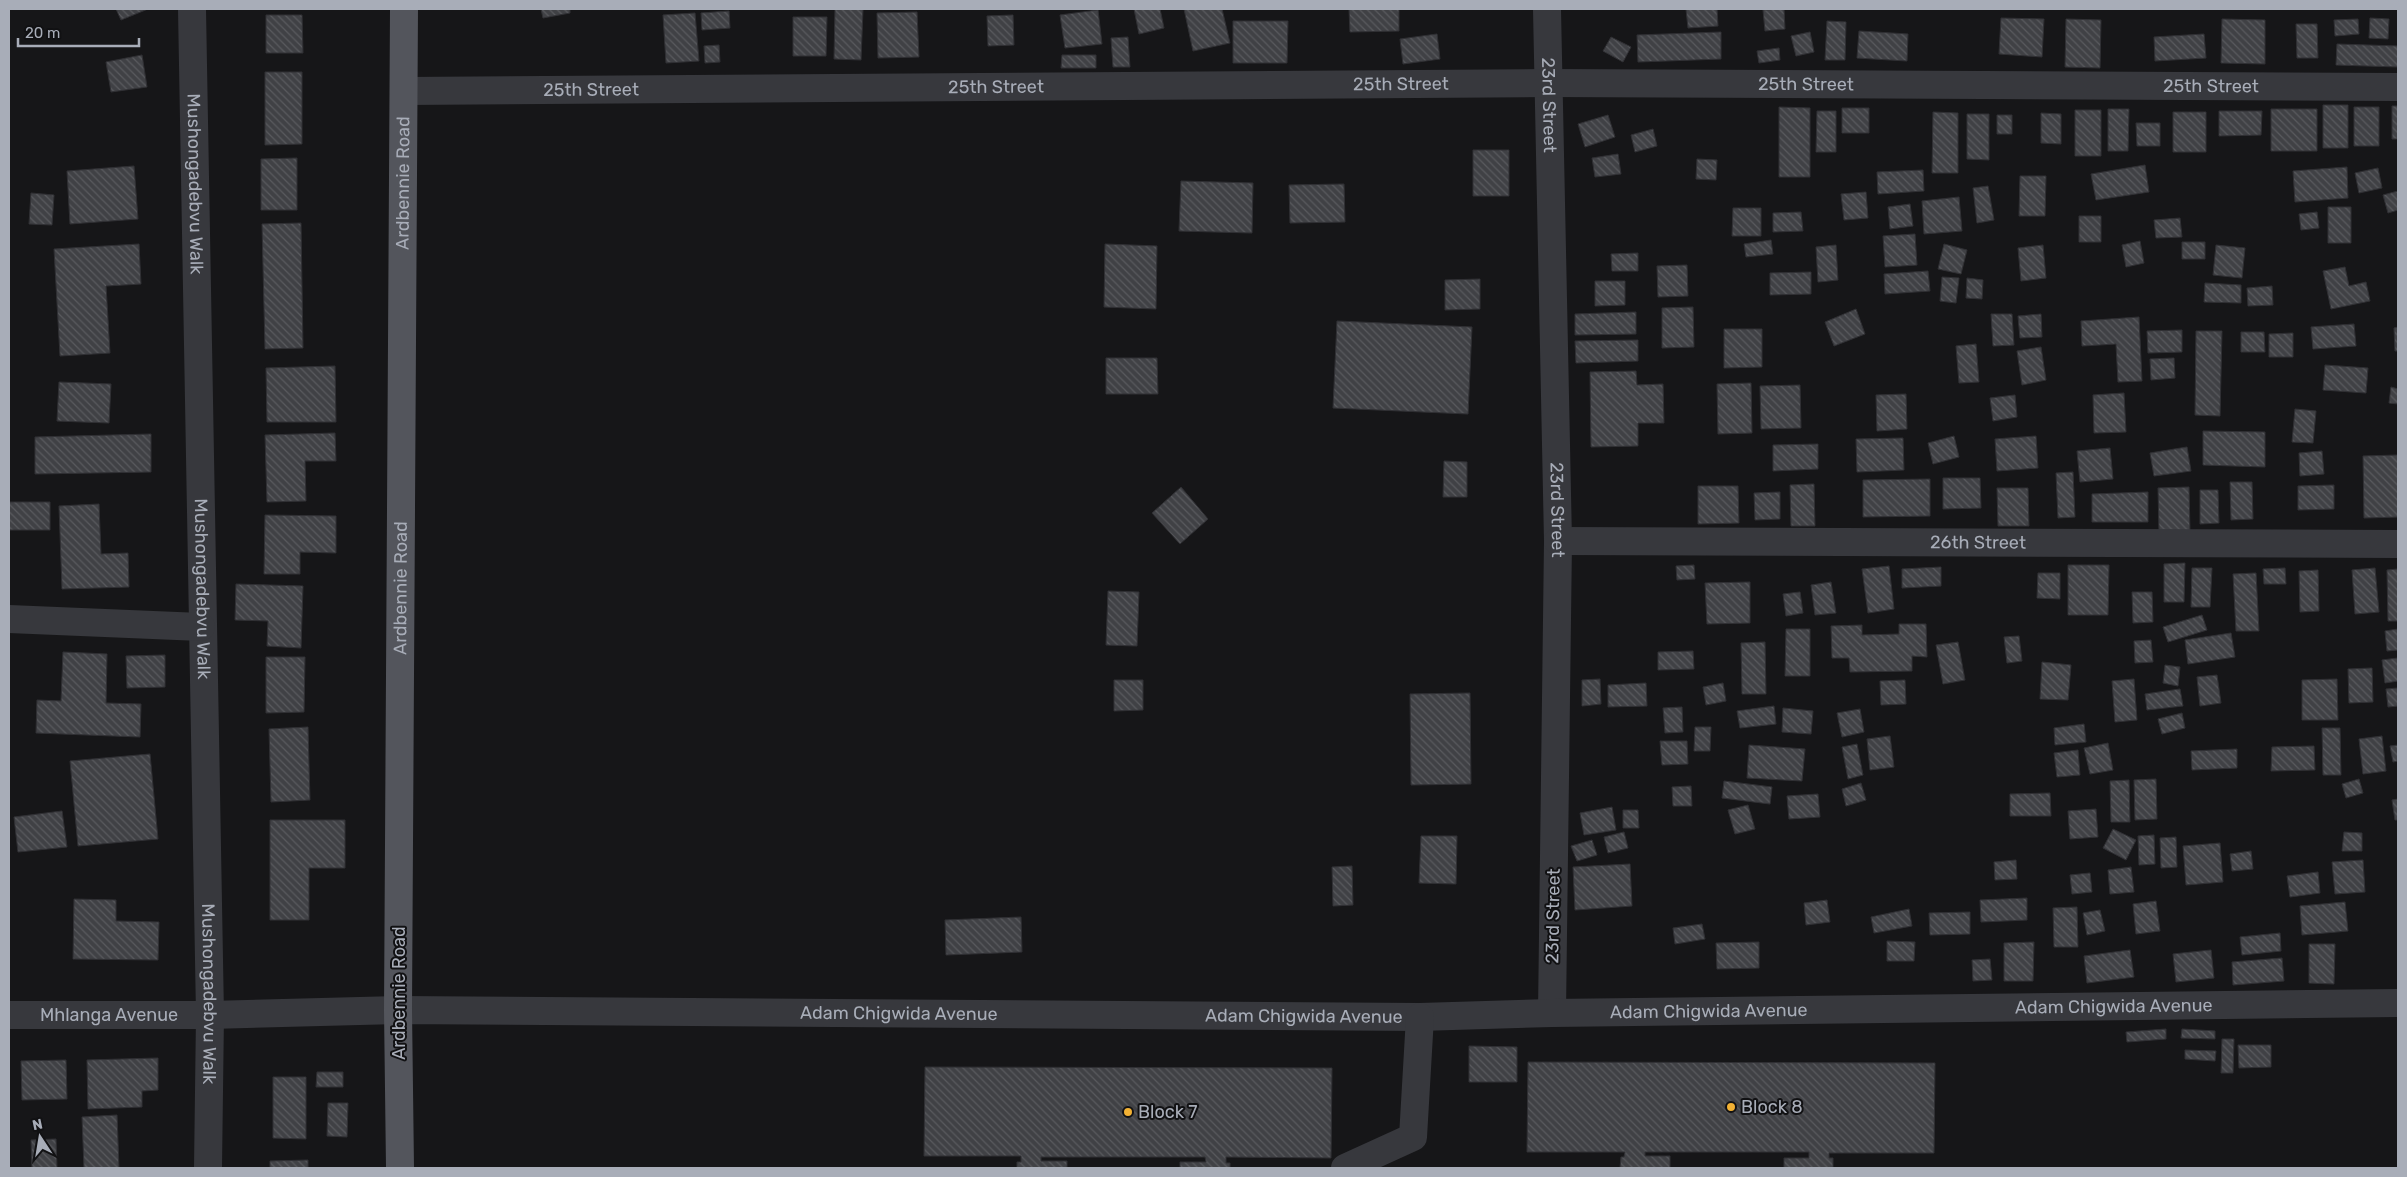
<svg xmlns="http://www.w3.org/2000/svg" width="2407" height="1177" viewBox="0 0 2407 1177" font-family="Rubik,sans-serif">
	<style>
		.building { fill: url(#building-back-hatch); stroke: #303034 }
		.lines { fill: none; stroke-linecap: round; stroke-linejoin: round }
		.minor { stroke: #37383d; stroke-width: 28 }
		.major { stroke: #53555c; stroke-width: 28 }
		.poi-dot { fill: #f2b134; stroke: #111113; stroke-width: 2 }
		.labels { text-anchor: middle; stroke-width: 4; stroke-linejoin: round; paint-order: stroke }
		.street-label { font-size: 18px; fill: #a8adb8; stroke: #111113 }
		.poi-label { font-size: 18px; fill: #a8adb8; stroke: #111113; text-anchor: start }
	</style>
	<defs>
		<pattern id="building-back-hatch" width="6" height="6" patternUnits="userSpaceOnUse" patternTransform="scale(1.25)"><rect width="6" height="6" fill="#404145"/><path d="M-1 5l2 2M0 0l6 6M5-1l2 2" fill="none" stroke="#595a5e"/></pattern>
	</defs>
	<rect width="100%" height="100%" fill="#161618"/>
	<path class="building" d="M116 9H148L121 20Z
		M541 9H570V13L543 18Z
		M835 9H863L861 60 834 59Z
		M1134 9H1160L1164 28 1139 34Z
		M1184 9H1222L1230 43 1193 51Z
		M1349 9H1399V31L1350 32Z
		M1686 9H1717L1718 26 1688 28Z
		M1784 9 1785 29 1765 31 1763 10Z
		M1098 10 1102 44 1065 48 1060 15Z
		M729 11 730 28 702 30 701 13Z
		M917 12 919 57 878 58 877 13Z
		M695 13 699 61 666 63 663 15Z
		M266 15H302L303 53H266Z
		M1013 15 1014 45 988 46 987 16Z
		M793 17H827L826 56H793Z
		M2001 18 2044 19 2042 57 1999 54Z
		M2370 18 2389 19 2388 39 2369 38Z
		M2066 19 2101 20 2100 68 2065 67Z
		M2222 19 2265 20V64L2221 63Z
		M2358 19 2359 34 2335 36 2334 20Z
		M1233 21H1288L1287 63H1233Z
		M1827 21 1846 22 1845 60H1825Z
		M2296 24H2317L2318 58H2297Z
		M1859 31 1908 34 1907 61 1857 58Z
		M1721 32V59L1638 62 1637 35Z
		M1810 32 1814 52 1796 56 1791 36Z
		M1437 34 1440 59 1403 64 1400 39Z
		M2204 34 2206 58 2155 61 2154 37Z
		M1128 37 1130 67H1113L1111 38Z
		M1611 37 1631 47 1623 62 1603 51Z
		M2337 44 2398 46V67L2336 65Z
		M719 45 720 62 705 63 704 46Z
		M1779 48 1780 60 1759 63 1757 51Z
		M142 55 147 87 111 92 106 62Z
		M1062 55H1096V68H1061Z
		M265 72H302V144L265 145Z
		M2323 105H2348V148H2323Z
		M2392 106H2398V139H2392Z
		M1779 107 1810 108V177H1779Z
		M2354 107H2379V146H2354Z
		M1842 108H1869V133H1842Z
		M2108 109H2129L2128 151H2108Z
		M2271 109H2317V151H2271Z
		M2075 110H2101V156H2075Z
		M1817 111H1836V152H1816Z
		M2219 111H2262L2261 135 2219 136Z
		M1933 112 1958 113V173H1932Z
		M2173 112H2206V152H2173Z
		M2041 113 2061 114V144L2041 143Z
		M1967 114H1989V160L1967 159Z
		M1608 115 1615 137 1585 147 1578 124Z
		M1997 115H2012V134H1997Z
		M2136 123H2160V146H2137Z
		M1653 129 1657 146 1635 152 1631 135Z
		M1473 150H1509V196H1473Z
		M1618 154 1621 174 1595 177 1592 158Z
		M297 158V210H261V159Z
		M1697 159 1717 160 1716 180 1696 179Z
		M2145 165 2149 192 2096 200 2091 174Z
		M134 166 138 219 70 224 67 171Z
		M2347 167 2348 198 2295 202 2293 171Z
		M2378 168 2382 188 2359 193 2355 173Z
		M1923 170 1924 191 1878 194 1877 172Z
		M2020 176H2046L2045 216H2019Z
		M1181 181 1253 183 1252 233 1179 231Z
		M1344 184 1345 222 1290 223 1289 185Z
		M1988 186 1994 220 1977 223 1973 188Z
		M2398 191V210L2388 213 2383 195Z
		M1866 192 1868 218 1844 220 1841 194Z
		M31 193 54 195 52 225 29 224Z
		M1959 197 1962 231 1924 234 1922 201Z
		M1910 204 1913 226 1890 229 1888 207Z
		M2328 207H2351V243H2328Z
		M1733 208H1761V236H1732Z
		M1801 212 1803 231 1773 232V213Z
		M2317 212 2319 228 2301 230 2299 214Z
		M2079 216H2101V242H2079Z
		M2180 218 2182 237 2156 238 2154 220Z
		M301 223 303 348 265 349 262 224Z
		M1915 234 1917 265 1885 267 1883 236Z
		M1771 240 1773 254 1746 257 1744 244Z
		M2140 241 2144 263 2126 267 2122 245Z
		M2182 242H2205V259H2182Z
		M139 244 141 284 106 286 110 353 60 356 54 249Z
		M1105 244 1157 246 1156 309 1104 307Z
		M1944 244 1967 250 1961 274 1938 269Z
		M1836 245 1838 280 1818 282 1816 247Z
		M2043 245 2046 278 2021 281 2018 248Z
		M2216 245 2245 248 2242 278 2213 275Z
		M1638 253V271H1612L1611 254Z
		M1687 265 1688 296 1658 297 1657 266Z
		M2345 267 2349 286 2366 282 2370 301 2331 309 2323 271Z
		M1928 271 1930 291 1885 294 1884 274Z
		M1811 272V294L1770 295V273Z
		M1942 277 1959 278 1956 303 1940 301Z
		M1967 278 1983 280 1982 299 1966 298Z
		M1480 279V309L1445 310V280Z
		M1595 281H1625V305L1595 306Z
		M2205 283 2241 285V303L2204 302Z
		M2272 286 2273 305 2248 306 2247 288Z
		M1693 307 1694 347 1662 348V308Z
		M1856 309 1865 334 1834 346 1825 322Z
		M1636 312V334L1575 335V314Z
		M1991 314H2012L2014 345 1993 346Z
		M2041 314 2042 337 2020 338 2018 316Z
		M2139 317 2142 381 2118 382 2116 344 2082 346 2081 321Z
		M1337 321 1472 327 1468 414 1333 408Z
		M2354 324 2356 346 2313 349 2311 327Z
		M2398 327V351H2395L2394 328Z
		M1724 329H1762V367L1724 368Z
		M2182 330V352L2148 353 2147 331Z
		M2196 331H2222L2220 416 2195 415Z
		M2241 332H2264L2265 352H2241Z
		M2293 333V357H2269V334Z
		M1638 340V361L1576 363 1575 341Z
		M1976 344 1979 382 1959 383 1956 346Z
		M2041 347 2046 380 2022 385 2017 351Z
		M1106 358H1157L1158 394H1106Z
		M2174 358 2175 378 2151 380 2150 359Z
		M2325 365 2368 368 2366 393 2323 390Z
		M335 366 336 422H267L266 368Z
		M1636 371 1637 385 1663 384 1664 423H1638V446L1591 447 1590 372Z
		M59 382 111 384 109 423 57 421Z
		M1751 383 1752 433 1718 434 1717 384Z
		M1800 385 1801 428 1761 429 1760 386Z
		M2391 387 2398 389V404L2389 403Z
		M2124 393 2126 432 2094 433 2093 395Z
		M1906 394 1907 429 1877 431 1876 395Z
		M2015 395 2017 417 1993 421 1990 398Z
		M2295 409 2316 411 2313 443 2292 442Z
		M2203 431 2265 432V467L2203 465Z
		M335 433 336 461H305L306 501 267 502 265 435Z
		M151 434V472L35 474V437Z
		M1954 436 1959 457 1933 464 1928 443Z
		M2036 436 2038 468 1997 471 1995 439Z
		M1903 438 1904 470 1857 472 1856 439Z
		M1818 444V469L1773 471V445Z
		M2187 447 2191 471 2154 476 2150 453Z
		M2110 448 2113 479 2080 482 2077 451Z
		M2322 451 2324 474 2300 476 2299 453Z
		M2398 455V517L2364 518 2363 456Z
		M1444 461 1467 462V497H1443Z
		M2073 472 2075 517 2058 518 2056 473Z
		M1943 478H1980L1981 508 1943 509Z
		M1930 479V516L1863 517V480Z
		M2230 482H2252L2253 519 2231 520Z
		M1814 484 1815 526H1791L1790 485Z
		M2334 485V509L2298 510V486Z
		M1698 486H1738L1739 523 1698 524Z
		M1181 487 1208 519 1180 544 1152 513Z
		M2189 487 2190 532H2159L2158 488Z
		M1997 488H2028L2029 526H1998Z
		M2200 490H2218L2219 523 2200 524Z
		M1780 492V519L1755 520 1754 493Z
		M2148 492V522H2092V494Z
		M9 502H50V530H9Z
		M99 504 101 554 128 553 129 587 62 589 59 506Z
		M265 515 336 516V553L300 552V574H264Z
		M2185 563 2184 602H2164V564Z
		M1694 565 1695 579 1677 580 1676 566Z
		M2068 565H2109L2108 615H2068Z
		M1889 566 1894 609 1868 613 1862 569Z
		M1941 567V586L1902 588V569Z
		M2192 568H2212L2210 607H2191Z
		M2285 568 2286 584H2264L2263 569Z
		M2375 568 2379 612 2355 614 2352 570Z
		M2398 569V621H2388L2387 570Z
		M2318 570 2319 611 2300 612 2299 571Z
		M2038 573H2060V599L2037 598Z
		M2256 573 2259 631H2236L2233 574Z
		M1750 582V623L1707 624 1705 583Z
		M1831 582 1836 613 1815 615 1811 585Z
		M236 584 303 586 301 648 267 646 268 621 235 620Z
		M1108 591 1139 592 1137 646 1106 645Z
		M1800 592 1803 613 1786 616 1783 594Z
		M2132 592H2152L2153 622 2133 623Z
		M2202 615 2207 630 2168 642 2163 627Z
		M1899 624H1926L1927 657 1912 656V671L1850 672 1849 658H1832L1831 626 1862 625V635L1899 634Z
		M1786 629H1810V676H1785Z
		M2398 629V650L2387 651 2385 631Z
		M2231 633 2235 657 2188 664 2185 640Z
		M2019 636 2022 661 2007 663 2004 637Z
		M2151 640 2153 662 2135 663 2134 641Z
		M1765 642 1766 694H1742L1741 643Z
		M1958 642 1965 680 1943 684 1936 645Z
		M1693 651 1694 669 1658 670V652Z
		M63 652 107 654 106 703 141 704 140 737 36 733 37 700 61 701Z
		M165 655V687L127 688 126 656Z
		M266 657H305L304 712 266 713Z
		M2398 658V681L2385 683 2382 660Z
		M2042 662 2071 665 2068 700 2040 699Z
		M2165 665 2180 667 2178 686 2163 683Z
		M2372 668 2373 702 2349 703 2348 669Z
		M2217 675 2221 703 2200 706 2197 677Z
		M1600 679 1601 704 1582 706V680Z
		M2134 679 2137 720 2115 722 2112 681Z
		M2337 679 2338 720H2302V680Z
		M1114 680H1143V710L1114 711Z
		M1905 680 1906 704 1881 705 1880 681Z
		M1646 683 1647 706 1608 707V685Z
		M1723 683 1726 701 1706 705 1703 687Z
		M2398 688V706L2388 707 2386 689Z
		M2180 689 2183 706 2147 710 2145 694Z
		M1470 693 1471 784 1411 785 1410 694Z
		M1774 706 1776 724 1740 728 1737 711Z
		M1682 707 1683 732 1665 733 1663 708Z
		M1783 708 1813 711 1811 734 1782 732Z
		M1860 709 1864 732 1842 737 1837 713Z
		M2182 713 2185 728 2162 734 2158 719Z
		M2084 724 2086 742 2055 745 2054 728Z
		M308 727 310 800 271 802 269 729Z
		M1695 727H1711L1710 751H1694Z
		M2322 728H2340L2341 775H2323Z
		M1890 736 1894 767 1870 770 1867 739Z
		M2382 736 2386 771 2363 774 2359 739Z
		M1660 741H1687L1688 764 1662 765Z
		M2108 743 2113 770 2090 774 2084 748Z
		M1857 744 1863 775 1848 779 1842 747Z
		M1749 745 1805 749 1802 781 1747 778Z
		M2398 745V761L2393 762 2390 746Z
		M2314 746 2315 770 2271 771 2272 747Z
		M2237 749V768L2192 770 2191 751Z
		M2078 750 2080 775 2057 777 2054 753Z
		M150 754 158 839 78 846 70 761Z
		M2156 779 2157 819 2135 820 2134 780Z
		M2359 779 2363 793 2346 798 2342 784Z
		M2129 780 2130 822H2111L2110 781Z
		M1724 781 1772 787 1770 804 1722 798Z
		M1861 783 1866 800 1846 806 1842 789Z
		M1691 786 1692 806H1673L1672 787Z
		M2050 793 2051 816H2010V794Z
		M1818 794 1820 817 1789 819 1787 796Z
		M2398 799V820H2395L2392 800Z
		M1748 805 1755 829 1735 834 1728 810Z
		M1612 807 1616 830 1584 835 1580 813Z
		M2096 809 2098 837 2070 839 2068 811Z
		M1623 810H1638L1639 828H1623Z
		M62 811 67 847 18 852 14 817Z
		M270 820H345V868H309V920H270Z
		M2113 829 2136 840 2126 860 2103 848Z
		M1624 832 1628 848 1608 853 1604 837Z
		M2344 832 2362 833V851H2342Z
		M2154 835 2155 864 2139 865 2138 836Z
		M1421 836H1457L1456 884 1419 883Z
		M2176 837 2177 867 2161 868 2160 838Z
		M1592 840 1597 855 1577 861 1571 846Z
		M2220 843 2223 882 2186 885 2183 846Z
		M2251 851 2253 869 2232 871 2230 854Z
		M2016 860 2017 879 1995 880 1994 862Z
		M2363 860 2365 892 2335 894 2332 862Z
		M1630 864 1632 906 1575 910 1573 867Z
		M1352 866 1353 905 1333 906 1332 867Z
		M2131 867 2134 892 2110 894 2108 870Z
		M2318 872 2320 893 2290 897 2287 876Z
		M2090 873 2092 892 2072 894 2070 875Z
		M2027 898V920L1981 922 1980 900Z
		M74 899 116 900V921L159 922 158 960 73 959Z
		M1827 900 1830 922 1806 925 1804 903Z
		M2156 901 2160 931 2136 934 2133 904Z
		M2345 902 2348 931 2302 935 2300 906Z
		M2077 907 2078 947H2054L2053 908Z
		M1909 909 1912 926 1874 933 1871 917Z
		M2100 910 2105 931 2087 935 2083 913Z
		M1970 912V934L1930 935 1929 913Z
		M1021 917 1022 952 946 955 945 920Z
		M1702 924 1705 939 1675 944 1673 928Z
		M2280 933 2281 951 2242 955 2240 937Z
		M1887 941 1915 942 1914 961H1887Z
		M1759 942V968L1717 969 1716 943Z
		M2034 942 2033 981H2004V943Z
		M2309 944H2335L2334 984 2309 983Z
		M2130 950 2134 977 2087 983 2084 956Z
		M2211 950 2214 978 2176 982 2173 954Z
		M2282 958 2284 981 2233 985 2232 962Z
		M1990 959 1992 980 1973 981 1972 960Z
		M2166 1029V1039L2127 1042 2126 1032Z
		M2182 1029 2215 1031V1039L2181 1038Z
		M2222 1039H2234L2233 1073H2221Z
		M2238 1045H2271V1067L2239 1068Z
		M1469 1046 1517 1047V1082H1469Z
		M2185 1050 2216 1051 2215 1061 2185 1059Z
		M158 1058V1090L142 1091V1107L88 1109 87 1060Z
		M66 1060 67 1099 22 1100 21 1061Z
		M1528 1062 1935 1063 1934 1153H1829V1158H1833V1168H1784V1158H1809V1152H1645V1156H1670V1168H1620L1621 1157H1624L1625 1152H1527Z
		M925 1067 1332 1068 1331 1158 1226 1157V1163H1230V1168H1180V1162H1206L1205 1157H1041V1161H1067V1168H1017V1162H1021V1156H924Z
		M317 1072H343V1087H316Z
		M273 1077H306V1139L273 1138Z
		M328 1103H348L347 1137 327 1136Z
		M117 1115 119 1168H84L82 1117Z
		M56 1139 57 1168H32L31 1140Z
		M308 1160V1168H270V1161Z"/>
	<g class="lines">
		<g class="minor">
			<path id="s1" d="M192 9 210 1015 208 1168"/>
			<path id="s2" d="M1547 9 1558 541 1552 1013"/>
			<path id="s3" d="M405 91 1547 83 2398 87"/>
			<path id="s4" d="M1558 541 2398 544"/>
			<path d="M9 619 201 627"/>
			<path id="s5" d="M9 1015H210L398 1010 1420 1017 1552 1013 2398 1003"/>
			<path d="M1345 1168 1413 1137 1420 1017"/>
		</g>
		<path class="major" id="s6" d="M400 1168 398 1010 404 9"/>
	</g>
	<g class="poi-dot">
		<circle cx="1731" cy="1107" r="5"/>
		<circle cx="1128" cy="1112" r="5"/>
	</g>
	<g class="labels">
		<g class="street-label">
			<text dy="6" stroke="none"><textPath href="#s3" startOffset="996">25th Street</textPath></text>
			<text dy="6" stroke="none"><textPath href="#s3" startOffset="1401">25th Street</textPath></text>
			<text dy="6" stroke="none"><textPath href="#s3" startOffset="1806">25th Street</textPath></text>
			<text dy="6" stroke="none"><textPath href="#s3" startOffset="591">25th Street</textPath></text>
			<text dy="6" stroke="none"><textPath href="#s3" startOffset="186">25th Street</textPath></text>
			<text dy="6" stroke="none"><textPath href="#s2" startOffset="96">23rd Street</textPath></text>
			<text dy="6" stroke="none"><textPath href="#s1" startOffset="175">Mushongadebvu Walk</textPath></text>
			<text dy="6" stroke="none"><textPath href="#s6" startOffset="985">Ardbennie Road</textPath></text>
			<text dy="6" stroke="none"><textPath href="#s2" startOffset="501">23rd Street</textPath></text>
			<text dy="6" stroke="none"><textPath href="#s4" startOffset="420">26th Street</textPath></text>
			<text dy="6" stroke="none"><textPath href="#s6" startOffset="580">Ardbennie Road</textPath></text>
			<text dy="6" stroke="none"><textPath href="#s1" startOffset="580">Mushongadebvu Walk</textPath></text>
			<text transform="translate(1553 916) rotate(-89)" y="6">23rd Street</text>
			<text dy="6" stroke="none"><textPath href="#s1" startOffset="985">Mushongadebvu Walk</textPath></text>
			<text transform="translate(399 993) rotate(-90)" y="6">Ardbennie Road</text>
			<text dy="6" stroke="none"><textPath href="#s5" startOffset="2105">Adam Chigwida Avenue</textPath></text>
			<text dy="6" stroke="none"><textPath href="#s5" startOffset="1700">Adam Chigwida Avenue</textPath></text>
			<text dy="6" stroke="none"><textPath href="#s5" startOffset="890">Adam Chigwida Avenue</textPath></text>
			<text dy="6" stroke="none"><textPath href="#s5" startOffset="100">Mhlanga Avenue</textPath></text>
			<text dy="6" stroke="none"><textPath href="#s5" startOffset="1295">Adam Chigwida Avenue</textPath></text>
		</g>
		<g class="poi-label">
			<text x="1741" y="1113">Block 8</text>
			<text x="1138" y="1118">Block 7</text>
		</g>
	</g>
	<rect width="2407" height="1177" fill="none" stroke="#a8adb8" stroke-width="20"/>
	<g transform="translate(40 1137) rotate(348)" stroke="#111113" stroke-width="4" paint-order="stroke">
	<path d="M0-4L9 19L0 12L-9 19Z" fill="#a8adb8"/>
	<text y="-8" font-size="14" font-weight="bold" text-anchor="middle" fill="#a8adb8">N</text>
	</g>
	<path d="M18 38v8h121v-8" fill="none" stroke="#a8adb8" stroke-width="2.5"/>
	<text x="25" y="38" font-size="15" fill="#a8adb8" stroke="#111113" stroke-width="4" paint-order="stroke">20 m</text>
</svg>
